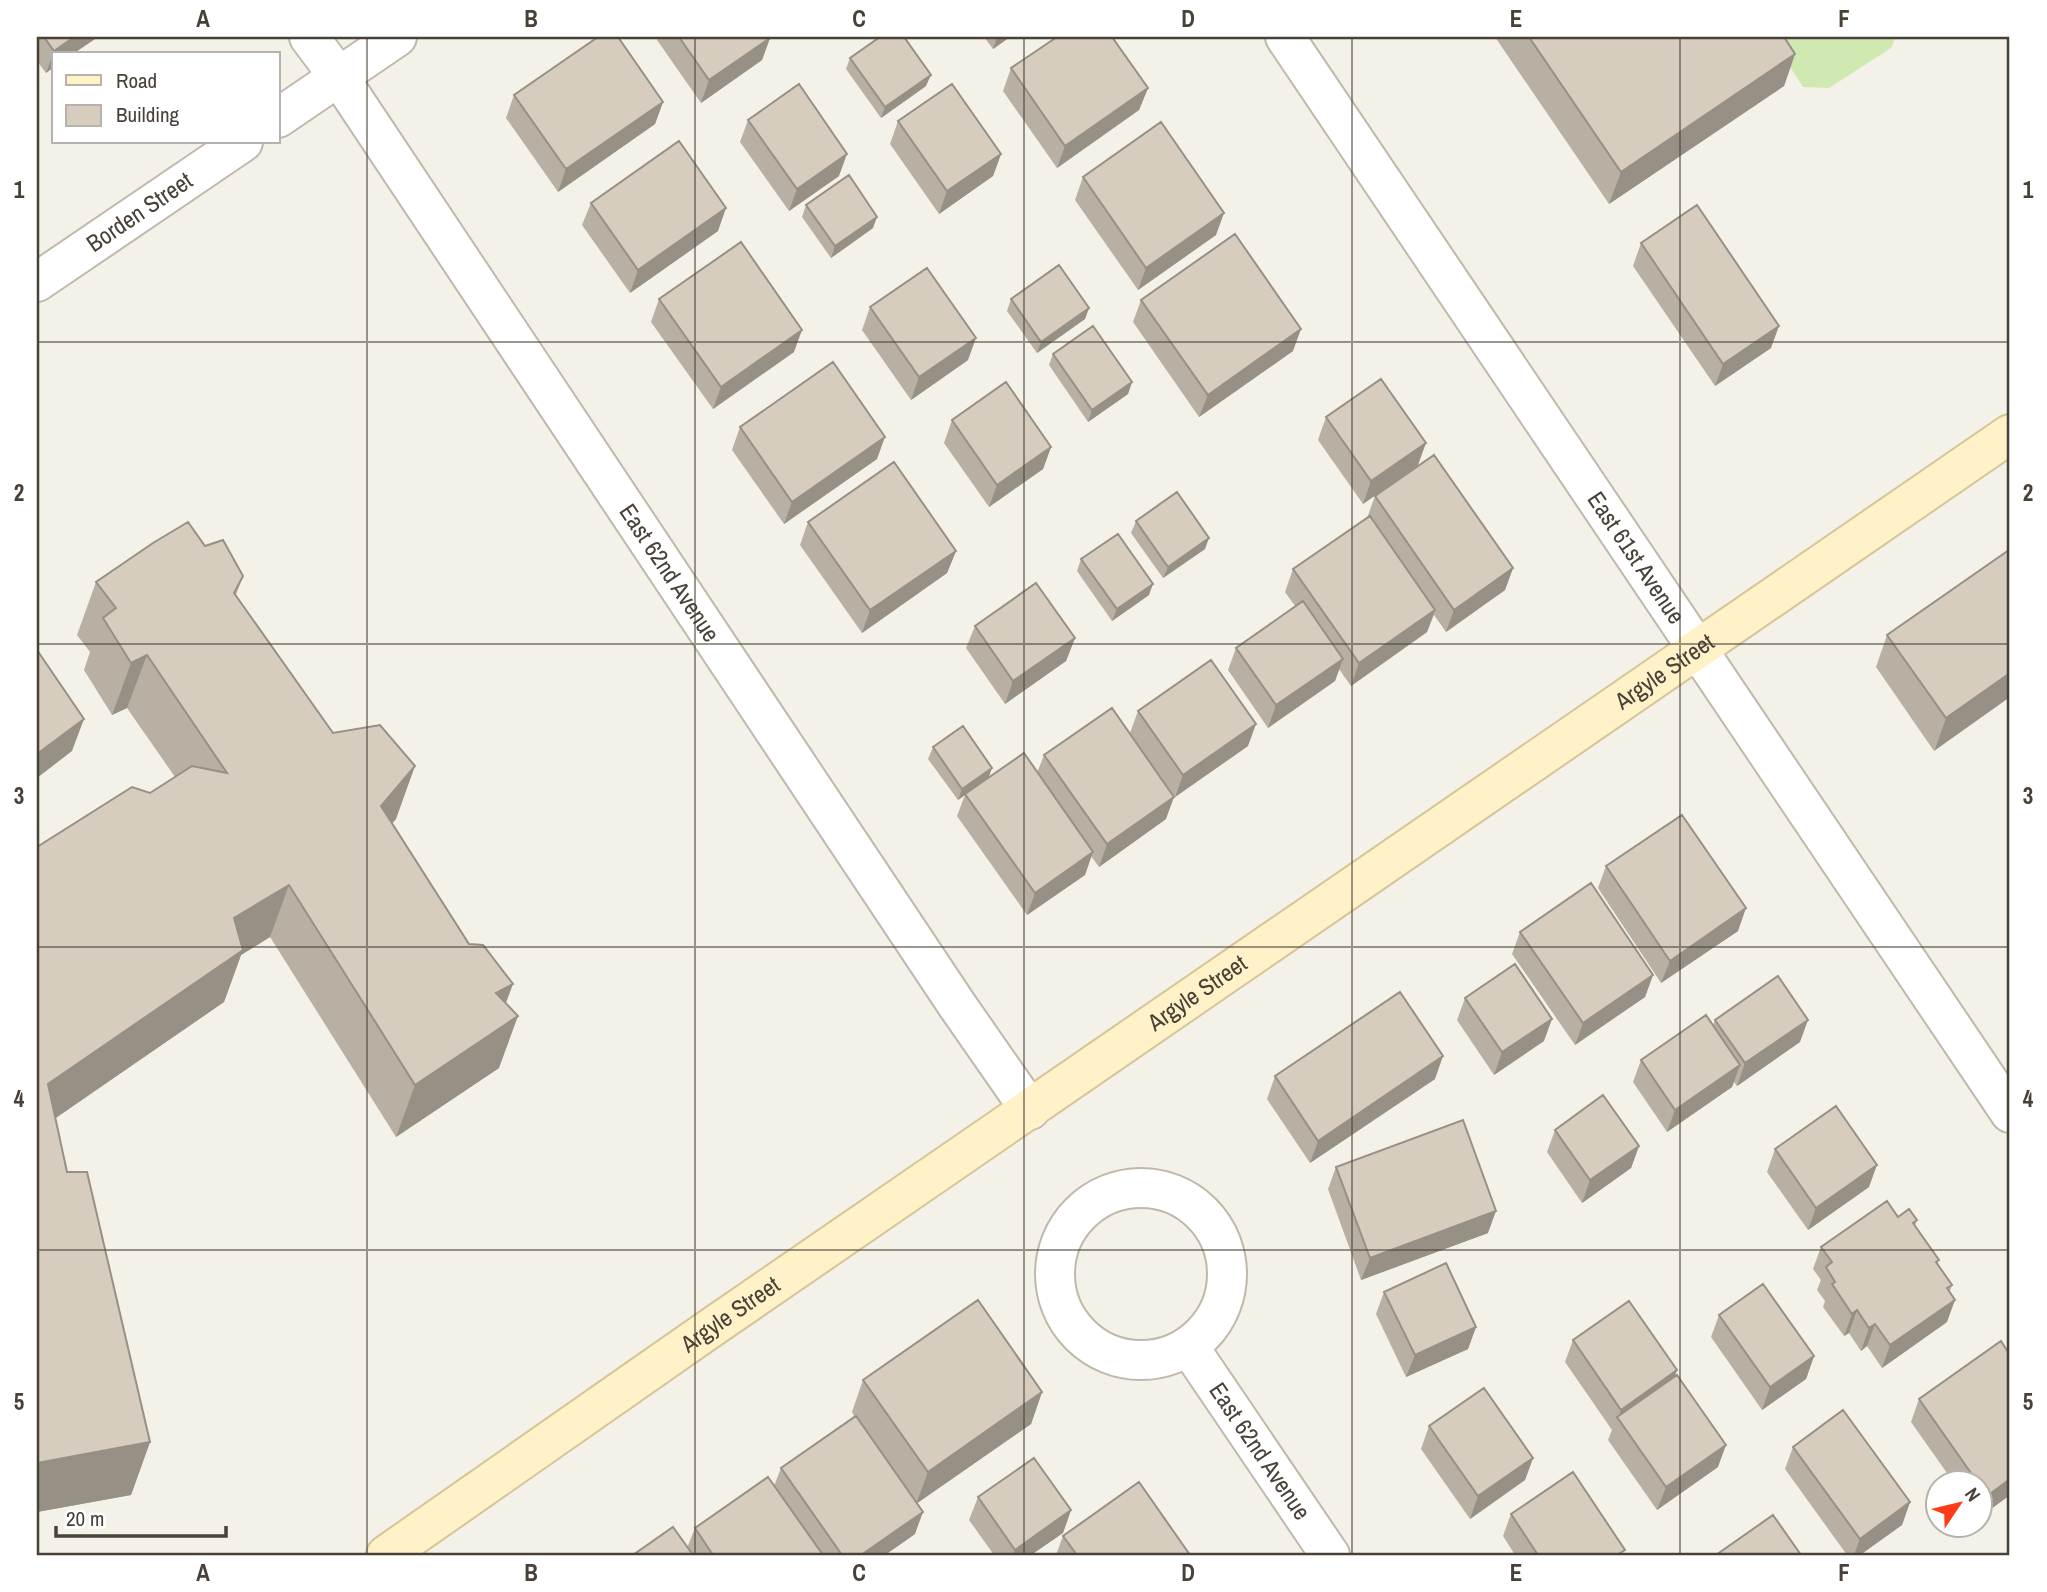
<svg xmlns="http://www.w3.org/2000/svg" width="2047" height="1592" viewBox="0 0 2047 1592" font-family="'Archivo Narrow',sans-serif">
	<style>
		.green { fill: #cfe9b1 }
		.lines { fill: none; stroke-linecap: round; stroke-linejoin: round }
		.street-casing { stroke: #c0b9ab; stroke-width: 42 }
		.secondary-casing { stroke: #d5c598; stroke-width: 42 }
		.street { stroke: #fff; stroke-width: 38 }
		.secondary { stroke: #fff2c8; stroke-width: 38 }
		.wall { fill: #b8b0a3 }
		.shaded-wall { fill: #969085 }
		.building { fill: #d6cdbe; stroke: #969085; stroke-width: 2 }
		.grid { fill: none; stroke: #484137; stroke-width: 2; stroke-opacity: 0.55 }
		.labels { text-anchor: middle; stroke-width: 6; stroke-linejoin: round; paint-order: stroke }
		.street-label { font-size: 24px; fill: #484137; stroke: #fff }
		.neatline { fill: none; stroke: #484137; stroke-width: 2.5 }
		.grid-label { font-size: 23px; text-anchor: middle; font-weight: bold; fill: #484137 }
	</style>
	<rect width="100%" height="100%" fill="#f4f1e8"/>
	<path class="green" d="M1784 37H1896L1891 48 1829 88 1803 87 1781 53Z"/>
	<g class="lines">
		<g class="street-casing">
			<g id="street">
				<path id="s1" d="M309 37 339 77 957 1005 1030 1110"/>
				<path id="s2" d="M1285 37 2010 1113"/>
				<path d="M278 118 397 37"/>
				<path id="s3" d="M37 282 243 142"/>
				<circle cx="1141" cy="1274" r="86"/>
				<path id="s4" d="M1189 1347 1330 1555"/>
			</g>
		</g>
		<g class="secondary-casing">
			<g id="secondary">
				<path id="s5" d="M386 1555 705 1332 2010 434"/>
			</g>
		</g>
		<use href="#street" class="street"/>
		<use href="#secondary" class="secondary"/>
	</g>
	<path class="wall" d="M37 37H98L54 54V67L46 73 37 61Z
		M658 37H769L770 38 762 60 701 103 657 40Z
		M984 37H1010L993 49Z
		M1495 37H1784L1795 54 1784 86 1609 204Z
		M850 58 926 86 881 118 846 69Z
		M1011 68 1148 88 1139 110 1057 168 1003 91Z
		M514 95 663 102 655 124 558 192 506 118Z
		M748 120 839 176 789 211 740 142Z
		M898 121 1001 154 993 176 939 214 890 144Z
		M1083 177 1216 235 1138 290 1075 200Z
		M591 203 718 231 630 293 582 225Z
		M806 205 873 228 831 258 802 217Z
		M1641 243 1771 348 1715 386 1633 266Z
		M659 299 794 352 713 409 651 322Z
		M1011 299 1089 308 1085 319 1037 353 1007 311Z
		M1141 300 1293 351 1199 417 1133 322Z
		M870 307 968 360 911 400 862 330Z
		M1053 354 1132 382 1128 394 1088 422 1049 365Z
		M1326 417 1418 465 1363 504 1318 440Z
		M952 420 1051 447 1043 469 989 507 944 443Z
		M740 427 877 459 784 524 732 450Z
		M1375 496 1513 568 1505 590 1446 632 1434 615 1427 632 1351 686 1339 669 1335 681 1268 728 1228 670 1236 648 1295 606 1285 592 1293 569 1367 518Z
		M1136 521 1205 549 1163 578 1131 533Z
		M808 522 956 551 947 573 862 633 800 545Z
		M205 546 243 576 236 595 333 733 396 819 392 823 506 1003 499 1068 396 1137 270 937 241 955 224 1002 55 1118 67 1172 150 1442 131 1495 37 1512V847L150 793 175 777 127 708 112 715 84 670 90 652 77 635 96 582Z
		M2009 550 1934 751 1876 667 1887 635Z
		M1081 559 1149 595 1112 621 1077 571Z
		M975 626 1075 638 1066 661 1005 704 966 648Z
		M1138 711 1248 746 1175 797 1130 733Z
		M933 747 988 778 1037 773 1044 755 1166 819 1099 867 1091 856 1085 875 1027 915 957 816 965 795 958 800 928 759Z
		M1606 866 1738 931 1661 983 1598 888Z
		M1520 932 1653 975 1645 997 1575 1045 1512 954Z
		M1465 998 1544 1041 1494 1075 1457 1020Z
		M1715 1020 1800 1042 1737 1086 1734 1082 1732 1087 1667 1132 1633 1082 1641 1060 1713 1025Z
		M1275 1076 1435 1079 1310 1163 1267 1099Z
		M1555 1130 1639 1146 1631 1168 1582 1203 1547 1152Z
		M1775 1149 1869 1187 1808 1230 1767 1172Z
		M1336 1167 1488 1233 1361 1280 1328 1189Z
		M1898 1217 1917 1220 1915 1226 1939 1260 1937 1264 1952 1285 1950 1291 1947 1322 1882 1368 1867 1346 1861 1351 1849 1333 1844 1336 1823 1307 1825 1301 1817 1290 1821 1280 1813 1269 1821 1247Z
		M1384 1292 1476 1327 1468 1349 1406 1377 1376 1314Z
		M1719 1315 1814 1356 1806 1379 1762 1410 1711 1337Z
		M1573 1340 1675 1377 1718 1467 1657 1510 1608 1440 1612 1430 1565 1362Z
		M863 1380 1042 1392 1031 1424 917 1503 915 1534 885 1555H633L687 1548 695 1528 774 1486 781 1468 854 1416 852 1412Z
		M1919 1399 2010 1495 1980 1517V1483H1954L1911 1422Z
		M1429 1426 1533 1458 1525 1480 1470 1519 1421 1449Z
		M1793 1447 1910 1502 1902 1525 1860 1555H1847L1785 1469Z
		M978 1497 1071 1510 1063 1533 1031 1555H994L969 1520Z
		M1511 1514 1623 1555H1515L1503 1536Z
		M1063 1536 1190 1555H1056Z"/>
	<path class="shaded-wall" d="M74 37H98L73 54H54V67L46 73 54 51Z
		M997 37H1010L993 49Z
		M770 38 762 60 701 103 709 80Z
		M1795 54 1784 86 1609 204 1621 172Z
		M931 75 926 86 881 118 885 107Z
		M1148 88 1139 110 1057 168 1065 146Z
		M663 102 655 124 558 192 566 169Z
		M847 154 839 176 789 211 797 189Z
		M1001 154 993 176 939 214 947 191Z
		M726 208 718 231 630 293 638 270Z
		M1224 213 1216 235 1138 290 1146 268Z
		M877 217 873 228 831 258 835 246Z
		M1089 308 1085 319 1037 353 1041 342Z
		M1779 326 1771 348 1715 386 1723 364Z
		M1301 329 1293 351 1199 417 1208 395Z
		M802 330 794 352 713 409 721 387Z
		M976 338 968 360 911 400 919 377Z
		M1132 382 1128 394 1088 422 1092 410Z
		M885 437 877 459 784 524 792 502Z
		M1426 443 1418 465 1363 504 1371 481Z
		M1051 447 1043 469 989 507 997 485Z
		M1209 538 1205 549 1163 578 1168 567Z
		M956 551 947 573 862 633 870 610Z
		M1513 568 1505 590 1446 632 1454 610Z
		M1153 584 1149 595 1112 621 1117 609Z
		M1435 610 1427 632 1351 686 1359 663Z
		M1075 638 1066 661 1005 704 1013 681Z
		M147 655 127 708 112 715 131 663Z
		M1343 659 1335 681 1268 728 1276 705Z
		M2010 673V697L1934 751 1946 718Z
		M84 719 72 751 37 778V754Z
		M1256 724 1248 746 1175 797 1183 775Z
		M415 766 396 819 362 858 381 806Z
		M992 768 988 779 958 800 962 789Z
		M1174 797 1166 819 1099 867 1107 844Z
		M1093 852 1085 875 1027 915 1035 893Z
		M289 885 270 937 241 955 224 1002 37 1131 48 1084 234 918Z
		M1746 908 1738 931 1661 983 1670 961Z
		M1653 975 1645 997 1575 1045 1583 1023Z
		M513 984 496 1030 518 1016 499 1068 396 1137 415 1085 496 993Z
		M1552 1019 1544 1041 1494 1075 1502 1052Z
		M1808 1020 1800 1042 1737 1086 1745 1063Z
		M1443 1056 1435 1079 1310 1163 1318 1141Z
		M1740 1065 1732 1087 1667 1132 1675 1110Z
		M1639 1146 1631 1168 1582 1203 1590 1180Z
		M1877 1165 1869 1187 1808 1230 1816 1208Z
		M1496 1211 1488 1233 1361 1280 1370 1258Z
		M1955 1300 1947 1322 1882 1368 1890 1345Z
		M1857 1310 1849 1333 1844 1336 1852 1314Z
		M1875 1324 1867 1346 1861 1351 1869 1328Z
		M1476 1327 1468 1349 1406 1377 1415 1355Z
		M1814 1356 1806 1379 1762 1410 1770 1387Z
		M1677 1370 1669 1393 1618 1419 1621 1410Z
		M1042 1392 1031 1424 916 1504 928 1472Z
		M150 1442 131 1495 37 1512V1463Z
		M1726 1445 1718 1467 1657 1510 1666 1487Z
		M1533 1458 1525 1480 1470 1519 1478 1496Z
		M2010 1479V1495L1980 1517V1512L1987 1496Z
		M1910 1502 1902 1525 1860 1555H1854L1860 1539Z
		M1071 1510 1063 1533 1031 1555H1013L1015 1550Z
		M923 1512 915 1534 885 1555H861Z"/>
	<path class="building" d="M44 37H74L54 51Z
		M598 37H618L663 102 566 169 514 95Z
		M679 37H769L770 38 709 80Z
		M880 37H904L931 75 885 107 850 58Z
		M1057 37H1112L1148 88 1065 146 1011 68Z
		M1529 37H1784L1795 54 1621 172Z
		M799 84 847 154 797 189 748 120Z
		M952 84 1001 154 947 191 898 121Z
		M1161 122 1224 213 1146 268 1083 177Z
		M679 141 726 208 638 270 591 203Z
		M849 175 877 217 835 246 806 205Z
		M1697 205 1779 326 1723 364 1641 243Z
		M1235 234 1301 329 1208 395 1141 300Z
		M741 242 802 330 721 387 659 299Z
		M1059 265 1089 308 1041 342 1011 299Z
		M927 268 976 338 919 377 870 307Z
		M1093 326 1132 382 1092 410 1053 354Z
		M833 362 885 437 792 502 740 427Z
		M1381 379 1426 443 1371 481 1326 417Z
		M1006 382 1051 447 997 485 952 420Z
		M1434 455 1513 568 1454 610 1375 496Z
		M894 462 956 551 870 610 808 522Z
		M1177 492 1209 538 1168 567 1136 521Z
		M1370 516 1435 610 1359 663 1293 569Z
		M188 522 205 546 223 540 243 576 234 593 333 733 380 725 415 766 381 806 469 944 483 945 513 984 496 993 518 1016 415 1085 289 885 234 918 243 950 48 1084 67 1172H87L150 1442 37 1463V847L132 787 150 793 192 766 227 773 147 655 131 663 103 618 116 608 96 582 153 543Z
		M1118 534 1153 584 1117 609 1081 559Z
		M2009 550 2010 552V673L1946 718 1887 635Z
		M1036 583 1075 638 1013 681 975 626Z
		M1303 601 1343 659 1276 705 1236 648Z
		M37 650 84 719 37 754Z
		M1211 660 1256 724 1183 775 1138 711Z
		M1112 708 1174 797 1107 844 1044 755Z
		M963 726 992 768 962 789 933 747Z
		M1024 753 1093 852 1035 893 965 794Z
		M1682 815 1746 908 1670 961 1606 866Z
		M1591 883 1653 975 1583 1023 1520 932Z
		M1515 964 1552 1019 1502 1052 1465 998Z
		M1778 976 1808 1020 1745 1063 1715 1020Z
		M1400 992 1443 1056 1318 1141 1275 1076Z
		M1706 1015 1740 1065 1675 1110 1641 1060Z
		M1603 1095 1639 1146 1590 1180 1555 1130Z
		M1836 1106 1877 1165 1816 1208 1775 1149Z
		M1463 1120 1496 1211 1370 1258 1336 1167Z
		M1887 1201 1898 1217 1909 1209 1917 1220 1913 1223 1939 1260 1936 1262 1952 1285 1947 1288 1955 1300 1890 1345 1875 1324 1869 1328 1857 1310 1852 1314 1832 1284 1835 1282 1826 1267 1832 1262 1821 1247Z
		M1446 1263 1476 1327 1415 1355 1384 1292Z
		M1763 1284 1814 1356 1770 1387 1719 1315Z
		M978 1300 1042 1392 928 1472 863 1380Z
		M1629 1301 1677 1370 1621 1410 1573 1340Z
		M2001 1341 2010 1355V1479L1987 1496 1980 1487V1483H1978L1919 1399Z
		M1677 1375 1726 1445 1666 1487 1617 1417Z
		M1484 1388 1533 1458 1478 1496 1429 1426Z
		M1843 1410 1910 1502 1860 1539 1793 1447Z
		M856 1416 923 1512 861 1555H842L781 1468Z
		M1034 1458 1071 1510 1015 1550 978 1497Z
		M1573 1472 1625 1550 1617 1555H1538L1511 1514Z
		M768 1477 823 1555H713L695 1528Z
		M1139 1482 1190 1555H1077L1063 1536Z
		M1773 1515 1801 1555H1716Z
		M673 1527 693 1555H633Z"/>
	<path class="grid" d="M367 37V1555M695 37V1555M1024 37V1555M1352 37V1555M1680 37V1555M37 342H2010M37 644H2010M37 947H2010M37 1250H2010"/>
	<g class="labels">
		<g class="street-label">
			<text dy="8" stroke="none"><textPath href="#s3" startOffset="124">Borden Street</textPath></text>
			<text dy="8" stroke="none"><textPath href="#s2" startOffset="628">East 61st Avenue</textPath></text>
			<text dy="8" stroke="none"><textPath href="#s1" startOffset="646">East 62nd Avenue</textPath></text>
			<text dy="8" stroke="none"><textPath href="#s5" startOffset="1554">Argyle Street</textPath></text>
			<text dy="8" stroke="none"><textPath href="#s5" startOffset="987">Argyle Street</textPath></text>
			<text dy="8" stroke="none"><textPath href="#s5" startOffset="420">Argyle Street</textPath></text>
			<text dy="8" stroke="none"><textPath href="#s4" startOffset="126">East 62nd Avenue</textPath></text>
		</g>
	</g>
	<rect width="2047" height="1592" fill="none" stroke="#ffffff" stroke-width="77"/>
	<rect x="52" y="52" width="228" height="91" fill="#ffffff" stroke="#b6b3af" stroke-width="2"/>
	<rect x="66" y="75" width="35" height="10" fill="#fff2c8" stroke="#b6b3af" stroke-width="2"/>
	<text x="116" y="88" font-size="21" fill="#484137">Road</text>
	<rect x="66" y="105" width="35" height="21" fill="#d6cdbe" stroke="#b6b3af" stroke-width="2"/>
	<text x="116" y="122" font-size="21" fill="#484137">Building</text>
	<g transform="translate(1959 1504) rotate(55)"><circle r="33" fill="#ffffff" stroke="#b6b3af" stroke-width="2"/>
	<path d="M0-5L12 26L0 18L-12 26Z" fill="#fb3c18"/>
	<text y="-10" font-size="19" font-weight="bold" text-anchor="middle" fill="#484137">N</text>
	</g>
	<path d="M56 1526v10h170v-10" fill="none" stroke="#484137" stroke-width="3.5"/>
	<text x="66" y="1526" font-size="21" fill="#484137" stroke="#ffffff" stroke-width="5" paint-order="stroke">20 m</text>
	<rect x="38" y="38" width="1970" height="1516" class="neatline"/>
	<g class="grid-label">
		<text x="203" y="27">A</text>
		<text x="531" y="27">B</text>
		<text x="859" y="27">C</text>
		<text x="1188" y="27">D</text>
		<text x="1516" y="27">E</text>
		<text x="1844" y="27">F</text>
		<text x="19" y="198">1</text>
		<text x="2028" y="198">1</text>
		<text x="19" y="501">2</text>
		<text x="2028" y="501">2</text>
		<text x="19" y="804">3</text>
		<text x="2028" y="804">3</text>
		<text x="19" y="1107">4</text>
		<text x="2028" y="1107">4</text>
		<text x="19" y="1410">5</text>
		<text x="2028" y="1410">5</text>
		<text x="203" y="1581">A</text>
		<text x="531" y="1581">B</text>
		<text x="859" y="1581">C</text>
		<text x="1188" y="1581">D</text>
		<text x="1516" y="1581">E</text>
		<text x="1844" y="1581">F</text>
	</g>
</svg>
